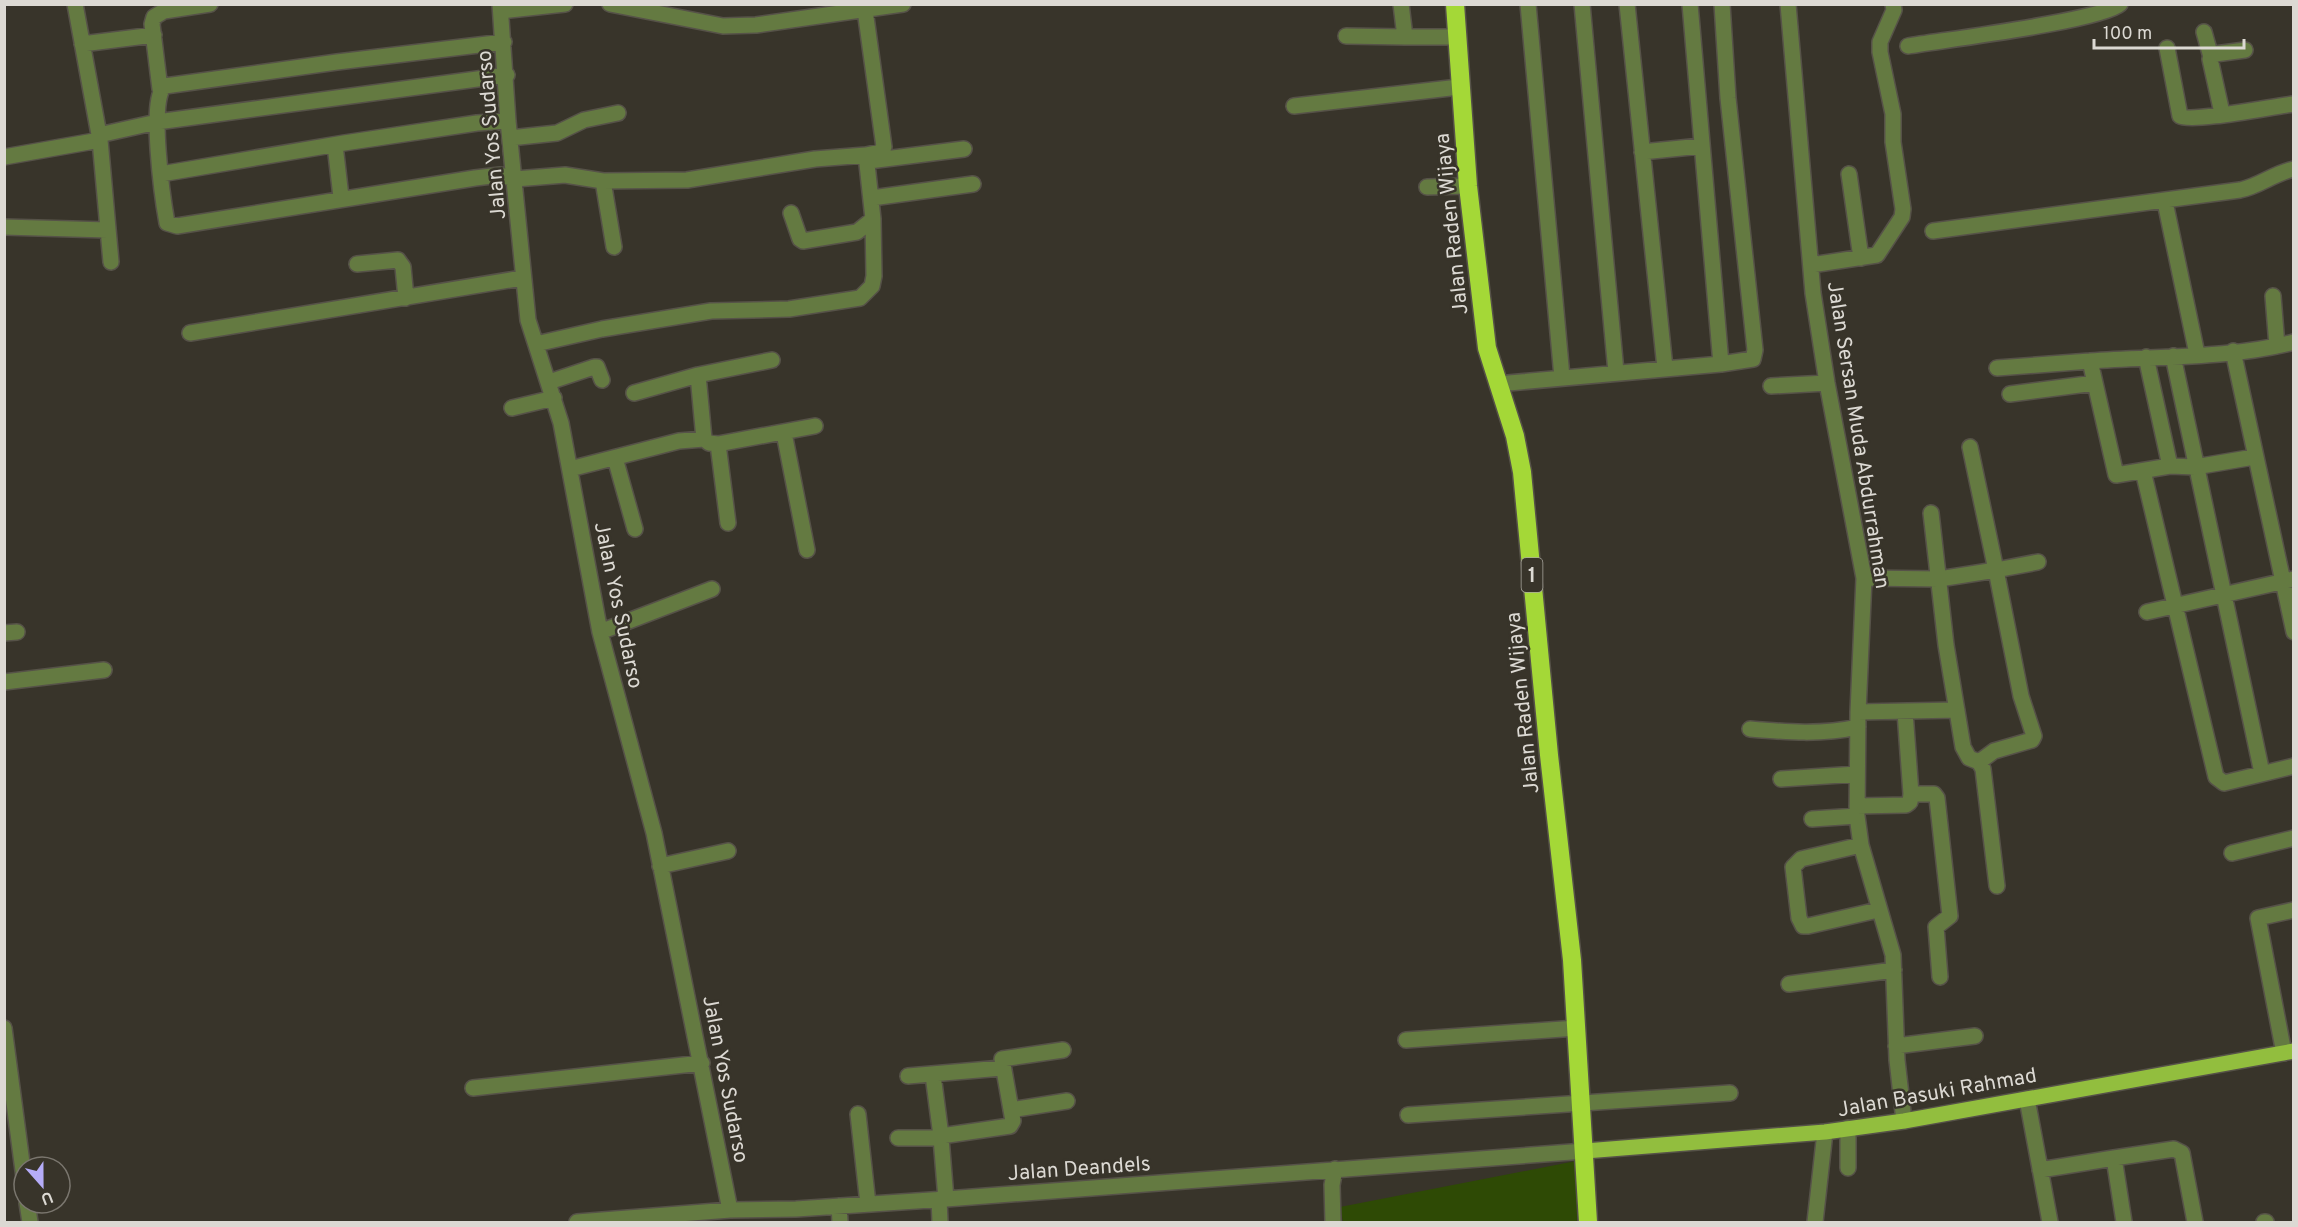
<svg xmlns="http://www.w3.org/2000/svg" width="2298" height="1227" viewBox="0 0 2298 1227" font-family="Overpass,sans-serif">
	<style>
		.green { fill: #2e4a05 }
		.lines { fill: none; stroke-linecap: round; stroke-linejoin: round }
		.minor-casing { stroke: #565248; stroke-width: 18 }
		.major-casing { stroke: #565248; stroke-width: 18 }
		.highway-casing { stroke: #565248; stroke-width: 21 }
		.minor { stroke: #647a41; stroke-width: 15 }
		.major { stroke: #92be3e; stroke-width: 15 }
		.highway { stroke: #a4d837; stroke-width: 18 }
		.labels { text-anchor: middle; stroke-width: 5; stroke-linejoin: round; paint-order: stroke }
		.shield { fill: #38342a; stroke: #aba8a0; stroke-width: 1.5 }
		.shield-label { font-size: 20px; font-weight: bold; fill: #dcd9d3 }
		.street-label { font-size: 21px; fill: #dcd9d3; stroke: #38342a }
	</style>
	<rect width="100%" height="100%" fill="#38342a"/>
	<path class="green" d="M1576 1161 1577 1222H1343L1340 1207Z"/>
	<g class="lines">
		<g class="minor-casing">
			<path id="minor" d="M500 4 508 121 528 320 561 423 600 632 654 833 730 1210
				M610 4 723 26 756 25 903 4
				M1401 4 1405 37H1457
				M1528 4 1562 377
				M1582 4 1616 372
				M1627 4 1665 368
				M1788 4 1813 293 1827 383 1864 578 1858 712 1857 816 1861 845 1893 955 1897 1060 1904 1121
				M501 11 565 4
				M2204 32 2211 57
				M1346 36 1405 37
				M504 42 337 62 165 86C148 97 163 201 167 223L177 226 475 178 500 175 515 179 565 175 603 181 687 180 815 159 866 155
				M82 44 154 35
				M1908 46C1943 40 2101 21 2120 4
				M2167 48 2180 116C2191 123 2275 106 2294 104
				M160 89 152 24 154 17 164 11 210 4
				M1294 106 1459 87
				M2222 113 2210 59 2215 54 2245 50
				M99 135 157 122 507 75
				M510 138 557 133 584 120 618 113
				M100 140 111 262
				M335 145 341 197
				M1642 152 1701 146
				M4 157 100 140 75 4
				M869 161 964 149
				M161 174 344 143 477 123 508 121
				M1849 174 1861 258
				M603 181 614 247
				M1427 187 1468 186
				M872 198 973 184
				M2165 202 2197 354
				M791 213 800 239 803 241 857 232 873 219 866 155 880 152 884 147 865 10
				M4 227 107 230
				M1933 231 2240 190C2260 186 2274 173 2294 169
				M357 264 398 260 403 267 406 298
				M1811 265 1877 255 1902 217 1903 209 1893 142V114L1880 52V42L1894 10 1893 4
				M2273 296 2277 346
				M190 333 522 278
				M536 344 602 329 711 311 789 309 860 298 872 286 874 276 873 219
				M2233 351 2294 632
				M2173 356 2262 773
				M2146 357 2170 466
				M1721 364 1753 359 1755 350 1728 98 1722 4
				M1997 368 2090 361
				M698 375 772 360
				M549 382 594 367H597L602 380
				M1497 384 1721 364 1690 4
				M1771 386 1827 383
				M634 393 698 375 704 439
				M2010 394 2095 383
				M512 408 554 398
				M784 433 807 550
				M718 444 728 523
				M1970 447 1996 570 2038 562
				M2254 457 2195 467 2170 466 2116 475 2090 361C2155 356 2230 359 2294 342
				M615 458 635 529
				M570 469 679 441 704 439 709 443 718 444 815 426
				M2143 471 2216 777 2224 783 2294 766
				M1931 513 1946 645 1963 747 1969 758 1979 762 1983 769 1997 886
				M1864 578 1939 579 1996 570 2021 696 2034 736 2032 740 1994 751 1979 762
				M2147 612 2294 579
				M600 632 712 589
				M4 633 17 632
				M4 682 104 670
				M1858 712 1957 710
				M1905 712 1911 794
				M1750 729C1786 732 1822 735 1858 727
				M1781 779 1857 774
				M1857 806 1906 805 1910 802 1911 794H1934L1937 798 1950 916 1936 927 1940 977
				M1812 819 1857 816
				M1861 845 1801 859 1793 867 1799 918 1803 926H1808L1878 910
				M2232 853 2294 838
				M660 866 728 851
				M1789 984 1894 970
				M4 1028 24 1178
				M1406 1040 1577 1028
				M1896 1046 1975 1036
				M2284 1053 2258 918 2294 910
				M933 1075 941 1136
				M908 1076 1002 1068
				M473 1088 702 1063
				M2027 1099 2050 1222
				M1011 1110 1067 1101
				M858 1114 868 1204
				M1408 1115 1730 1093
				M898 1138H941V1136L1010 1126 1013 1121 1002 1059 1063 1050
				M941 1138 946 1199
				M2114 1158 2174 1149 2182 1153 2195 1222
				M1848 1168V1128
				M2040 1170 2114 1158 2124 1222
				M939 1199 940 1222
				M27 1203 30 1222
				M839 1206 840 1222
				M577 1222 730 1210 796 1209 946 1199 1585 1151
				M1333 1222 1332 1185 1335 1169
				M1815 1222 1825 1132
				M2264 1222H2266"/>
		</g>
		<g class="major-casing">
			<path id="major" d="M1585 1151 1825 1132 1904 1121 2294 1051"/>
		</g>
		<g class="highway-casing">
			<path id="highway" d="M1455 4 1468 186 1487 348 1515 436 1522 472 1549 755 1572 960 1588 1222"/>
		</g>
		<use href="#minor" class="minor"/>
		<use href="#major" class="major"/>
		<use href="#highway" class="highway"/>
	</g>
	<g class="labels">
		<rect class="shield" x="1521.5" y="558" width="21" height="34" rx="4.5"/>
		<g class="shield-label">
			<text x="1532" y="582">1</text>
		</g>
		<g class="street-label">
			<text transform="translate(491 135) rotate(-95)" y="7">Jalan Yos Sudarso</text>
			<text transform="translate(1451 224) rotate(-96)" y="7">Jalan Raden Wijaya</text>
			<text transform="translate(1859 435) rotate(81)" y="7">Jalan Sersan Muda Abdurrahman</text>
			<text transform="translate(619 605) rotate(78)" y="7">Jalan Yos Sudarso</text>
			<text transform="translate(1522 703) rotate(-96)" y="7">Jalan Raden Wijaya</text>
			<text transform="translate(726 1079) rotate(79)" y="7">Jalan Yos Sudarso</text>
			<text transform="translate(1937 1092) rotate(-10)" y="7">Jalan Basuki Rahmad</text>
			<text transform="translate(1079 1168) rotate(-4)" y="7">Jalan Deandels</text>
		</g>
	</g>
	<rect width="2298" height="1227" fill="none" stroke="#dcd9d3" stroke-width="12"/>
	<g transform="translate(42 1185) rotate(159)"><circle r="28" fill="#38342a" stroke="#7a766e" stroke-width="1.5"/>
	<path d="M0-4.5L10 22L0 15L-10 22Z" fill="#b5acf8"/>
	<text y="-9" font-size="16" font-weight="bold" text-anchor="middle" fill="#dcd9d3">U</text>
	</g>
	<path d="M2094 39v9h150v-9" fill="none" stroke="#dcd9d3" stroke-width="3"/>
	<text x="2103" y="39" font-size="18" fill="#dcd9d3" stroke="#38342a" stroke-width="4.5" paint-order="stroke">100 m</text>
</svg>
